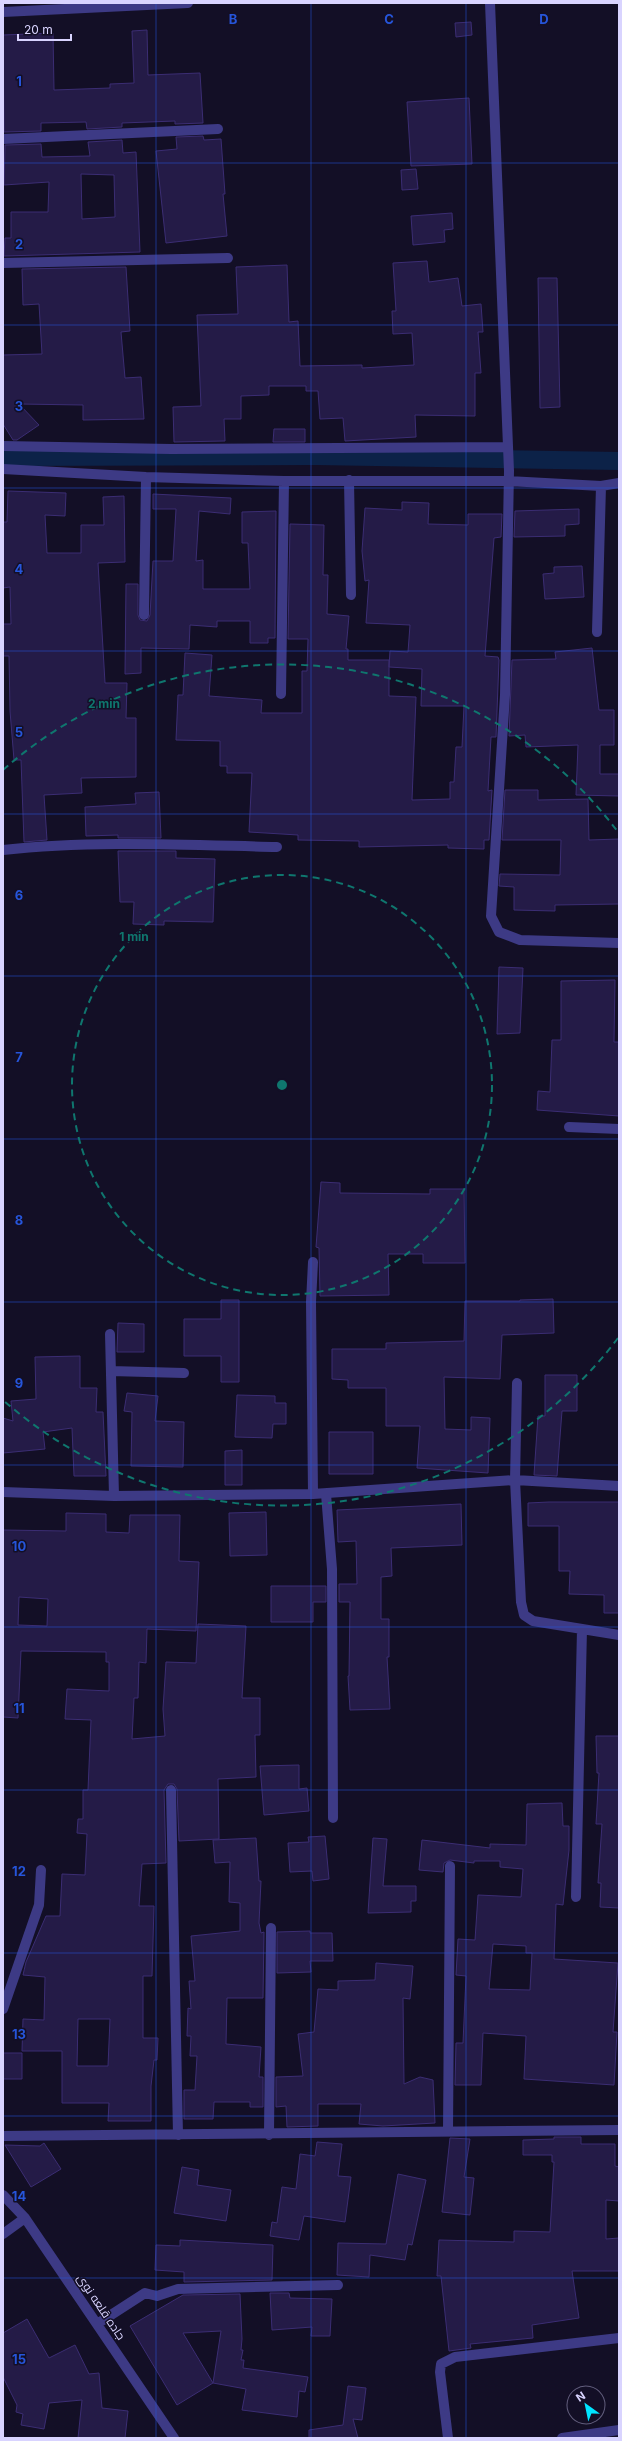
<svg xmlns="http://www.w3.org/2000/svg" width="622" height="2441" viewBox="0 0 622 2441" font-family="Inter,Cairo,sans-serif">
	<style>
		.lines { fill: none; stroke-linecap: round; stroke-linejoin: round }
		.canal { stroke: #0c2248; stroke-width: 18 }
		.building { fill: #241b47; stroke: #3b2d73; fill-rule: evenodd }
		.minor { stroke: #3d3a85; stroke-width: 10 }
		.grid { fill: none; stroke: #2655da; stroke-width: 1; stroke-opacity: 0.55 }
		.ring { fill: none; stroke: #0f766e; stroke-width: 2; stroke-dasharray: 7 5 }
		.labels { text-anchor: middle; stroke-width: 3; stroke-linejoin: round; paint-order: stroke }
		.street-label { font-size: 12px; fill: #d9d4ff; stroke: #130f26 }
		.grid-label { font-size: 13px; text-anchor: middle; font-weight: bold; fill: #2655da; stroke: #130f26; stroke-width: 3; stroke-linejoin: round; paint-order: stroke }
		.centre { fill: #0f766e; stroke: #130f26; stroke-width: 2 }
		.ring-label { font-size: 12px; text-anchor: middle; font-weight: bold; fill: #0f766e; stroke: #130f26; stroke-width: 3; stroke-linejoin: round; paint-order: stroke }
	</style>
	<rect width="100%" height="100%" fill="#130f26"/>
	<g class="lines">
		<path class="canal" d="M3 457 316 456 619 461"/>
	</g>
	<path class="building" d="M471 22 472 35 456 37 455 23Z
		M147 30 148 75 200 73 203 123 175 124V121L122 123V127L87 129 86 122 41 123V131L4 132 3 35 53 33 54 90 110 88V84L134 83 132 31Z
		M469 98 472 164 411 166 407 102Z
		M203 136 204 140 221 139 225 194H223L227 236 166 243 156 151 177 149 176 137Z
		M122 140 123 153 136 152 140 252 4 256 5 238H11V212H48L49 182 4 185 5 145 41 144 42 157 90 156 88 142ZM81 174 114 175 115 217 82 219Z
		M416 169 418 189 402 190 401 170Z
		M452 213 453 229 444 230 445 242 413 245 411 216Z
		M427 261 429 282 458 278 462 306 481 304 483 332H478L481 373H475V416L415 415 416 437 345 441 343 418 320 419 318 391H306V386H269V395L241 396V419H224L225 441 174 442 173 407 201 406 197 315 238 314 236 267 287 265 289 322 298 321 300 366 362 365V368L414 365 412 333 393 334 392 311H396L393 263Z
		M126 267 130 331 121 332 125 378 141 377 144 419 83 420V405L19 404 39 425 17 440H13L3 424V355L42 354 39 304 23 305 22 269Z
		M538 278H557L560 407 540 408Z
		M274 429H305V442H273Z
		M8 491 66 493 65 516 45 515 47 553H81V525H104L103 497 124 496 125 562 98 563 105 683H127L126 718H136V777L81 778 82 793 44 795 47 840 24 842 21 760H14L10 711 9 656H3V624H11L10 587 3 588V522H7Z
		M153 494 231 498 230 514 199 511 196 561 203 560V589H250L248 543H242V512L276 511 275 638H268V643H250V621H217V627L190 625 189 649 141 648V673L125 674 126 584H138V615L140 620 147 621 150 615 153 561H173L176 509H153Z
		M402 502 429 503 428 524 468 525V514H502L501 537 494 538 485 656 498 657 499 660 496 737H491L488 791 492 790 489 840H484V849L448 848V845L359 847V841L298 840V835L249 832 252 773H227V766H220V741L176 740 178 695H183L185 653 212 655 209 696 262 700 261 713H302V671H307L308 639H288L290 524 324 525 323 575H328L327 614 349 616 346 649H348V660H389V696L416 697 412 800 450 799V782H454L456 747H462L464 706H421L422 669 389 667 390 651 408 652 410 625 366 623 369 580 365 581 362 551 365 508 402 510Z
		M579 509V524L565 525V536L514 537 515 511Z
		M582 566 584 597 545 599 543 574 554 573V567Z
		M592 648 599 710H614V745H600V774H619V796L576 795 578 745 526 747 525 735 509 736 512 660 556 659 555 652Z
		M505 790H538V800L588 799 589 840 619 839V904L555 905V911L514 910V887L499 886 500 874 560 875 561 840H502Z
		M159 792 161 838H118V835L86 836 85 807 136 804 135 793Z
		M118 851H176V858L215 859 213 922 164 921V925L133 924 134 902H120Z
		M499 967 523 968 520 1033 497 1034Z
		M615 980 614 1042H619V1116L537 1110 538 1091 550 1092 552 1040H561V981Z
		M321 1182 340 1183V1193L430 1194V1189H464L465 1263H423V1254H388L389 1295 320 1296 319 1248 316 1247Z
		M553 1299 554 1333 502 1335 500 1379 444 1377 445 1429 471 1430V1417L490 1418 488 1473 417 1468 420 1426H386V1388H348V1380L332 1379V1349H386V1343L464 1341 465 1301H520V1300Z
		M221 1300H239V1382H221V1356H184V1319H221Z
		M118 1323 144 1324V1352H117Z
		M80 1356V1388H97L96 1412H103L106 1476H74L72 1428 43 1432 45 1449 3 1453V1418L13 1421 11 1401 36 1399 35 1357Z
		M545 1375H577V1411H562L557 1476 534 1475 538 1416H545Z
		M127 1393 158 1396 155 1421 184 1422 183 1467 131 1466 132 1412 124 1411Z
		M237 1395 275 1396V1403H286V1424H273L272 1438 235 1437Z
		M329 1432H373V1474H329Z
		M242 1450V1485H225V1451Z
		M549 1502H619V1613H604V1595L569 1594 570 1571H559V1526H528V1503Z
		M461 1504 462 1545 391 1548 392 1576 381 1577V1619H389V1657H387L390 1709 350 1710 348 1676H349L350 1602H339V1584H357L356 1541 338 1542 337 1510Z
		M266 1512 267 1555 230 1556 229 1513Z
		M66 1513 106 1514V1532L129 1533 130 1515H180L179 1561 199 1562 196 1631 147 1629 146 1663 139 1662 138 1698H134L132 1739 165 1736 163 1709 166 1662 196 1663 198 1624 246 1626 242 1698H260V1735H255L256 1777 218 1779 219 1839 179 1841 177 1789 174 1784H168L164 1790 166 1863 142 1864 139 1906H154L152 1976H143V2038H158L157 2060H154L151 2086V2121H108L109 2103H62V2051H22L23 2019 44 2020 45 1977 23 1975 26 1962 46 1916H60L62 1874 85 1875 87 1834 77 1833 78 1819H83V1790H88L91 1720 65 1719 67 1689 109 1691V1662H106V1652L21 1651 18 1718 3 1717V1530L66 1531ZM19 1597 48 1599 47 1626 18 1625ZM78 2019H110L108 2066H77Z
		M271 1586H326V1602H313V1622H271Z
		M596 1736H619V1908L600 1907 601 1883H598L602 1824H596L599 1773H597Z
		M299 1765V1789L307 1788 309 1811 264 1815 260 1766Z
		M562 1803 563 1826H569V1850L563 1905 556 1904 554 1959 618 1963 613 2032H617L614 2085 524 2079 526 2036 483 2033 481 2085H455L456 2043H463L466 1976 456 1975 458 1939 475 1940 478 1895 521 1897 523 1869 500 1867V1861H474V1863L450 1860 444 1863 443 1872 419 1870 422 1840 490 1848V1844L526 1845 527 1804ZM493 1944 526 1946V1953H532L530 1990 489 1989Z
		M325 1836 329 1879 313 1881 312 1871 290 1872 288 1843 309 1842 308 1837Z
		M256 1838 259 1881H261L259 1923 261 1933 264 1932 263 1998H227L226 2044 261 2047 259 2077H263V2107H250V2102H214L213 2119H184V2090H195L197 2056H190L191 2036H187L188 2008 191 2009 189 1981H195L191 1936 240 1931V1903L229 1902 230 1862 215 1863 213 1840Z
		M373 1838 387 1839 383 1886H416V1901H411V1912L368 1913Z
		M310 1931V1933H332L333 1961H310L311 1972 277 1973V1932Z
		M376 1963 413 1966 410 1999 403 1998 404 2084 420 2077 433 2080 435 2123 383 2126 359 2124 361 2104H318V2126L287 2127 286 2106 276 2107V2077L303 2076 298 2034 314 2032 318 1989 338 1990V1981L375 1980Z
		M3 2053H22V2079H3Z
		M554 2137H581V2144H615V2166L619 2167V2201L606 2200V2239L619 2238V2271H572L579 2318 532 2325 533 2338 470 2344 471 2348 449 2351 441 2276H437L439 2240 514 2242V2231L550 2232 554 2162H552V2155H523V2140L554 2139Z
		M450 2138 470 2139 464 2177 474 2178 470 2215 442 2212Z
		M317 2142 342 2144 338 2176 351 2177 345 2222 304 2216 299 2240 270 2236 272 2222 277 2223 282 2187 296 2189 300 2154 315 2156Z
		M44 2143 61 2169 31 2187 5 2145 40 2146Z
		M182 2167 199 2170 197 2185 231 2190 226 2221 174 2213Z
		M398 2174 426 2180 412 2245 408 2244 405 2260 370 2255 369 2277 337 2275 338 2243 386 2244Z
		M180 2240 273 2245 272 2280 184 2282V2272L155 2270 156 2245 180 2246Z
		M270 2293H289L290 2298 332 2299 330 2336H311L312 2327 272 2330Z
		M240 2294 242 2339 241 2350H243L241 2360H244L243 2368 308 2377 305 2392 299 2391 297 2417 242 2410 246 2389 213 2383 177 2405 130 2326 183 2295ZM221 2331 213 2383 183 2333Z
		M27 2319 49 2358 75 2345 89 2374 99 2373 102 2408 128 2411 125 2438H78L82 2400 49 2403 44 2429 21 2425 23 2414 16 2412 17 2405 3 2377V2333Z
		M348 2386 366 2388 362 2420 353 2419 358 2438H309V2430L343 2425Z"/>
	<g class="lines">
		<path class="minor" d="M490 3 509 471 505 695 491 916 499 932 520 940 619 943
			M3 12 188 3
			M3 139 218 129
			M3 263 228 258
			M3 446 171 449 507 447
			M3 469 146 477 284 481H508L601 486 619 483
			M349 480 351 595
			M144 615 146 477
			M597 632 601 486
			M281 694 284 481
			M3 850C93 840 186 845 277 847
			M569 1127 619 1129
			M313 1262 311 1302 313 1494
			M110 1334 114 1496
			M111 1371 184 1373
			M517 1383 515 1480 521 1602 524 1615 533 1621 619 1635
			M3 1492 114 1496 313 1494 515 1480 619 1486
			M326 1494 332 1569 333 1818
			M171 1790 178 2135
			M576 1897 582 1629
			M3 2009 39 1905 41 1870
			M448 2131 450 1866
			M269 2135 271 1928
			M3 2136 619 2130
			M3 2195 25 2218 174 2438
			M3 2234 25 2218
			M97 2324 145 2293 157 2296 178 2289 338 2285
			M448 2438 440 2372 441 2364 455 2357 619 2338
			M562 2438 619 2430"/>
	</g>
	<path class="grid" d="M156 3V2438M311 3V2438M466 3V2438M3 163H619M3 325H619M3 488H619M3 651H619M3 814H619M3 976H619M3 1139H619M3 1302H619M3 1465H619M3 1627H619M3 1790H619M3 1953H619M3 2116H619M3 2278H619"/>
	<g class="ring">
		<circle cx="282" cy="1085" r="210"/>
		<path d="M618 1338A421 421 0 0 1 3 1400M3 770A421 421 0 0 1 618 832"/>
	</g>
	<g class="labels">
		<g class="street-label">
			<text transform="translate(101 2307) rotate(56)" y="4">جاده قلعه نوی</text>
		</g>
	</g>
	<g class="grid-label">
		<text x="233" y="24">B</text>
		<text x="389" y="24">C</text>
		<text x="544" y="24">D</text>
		<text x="19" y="86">1</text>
		<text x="19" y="249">2</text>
		<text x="19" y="411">3</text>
		<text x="19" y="574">4</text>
		<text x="19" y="737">5</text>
		<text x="19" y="900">6</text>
		<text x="19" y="1062">7</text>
		<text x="19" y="1225">8</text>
		<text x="19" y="1388">9</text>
		<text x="19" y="1551">10</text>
		<text x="19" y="1713">11</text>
		<text x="19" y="1876">12</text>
		<text x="19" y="2039">13</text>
		<text x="19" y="2201">14</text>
		<text x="19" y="2364">15</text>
	</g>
	<circle cx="282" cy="1085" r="6" class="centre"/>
	<g class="ring-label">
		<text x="104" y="708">2 min</text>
		<text x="134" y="941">1 min</text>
	</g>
	<rect width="622" height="2441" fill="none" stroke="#d9d4ff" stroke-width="8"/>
	<g transform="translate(586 2405) rotate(327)"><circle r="19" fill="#130f26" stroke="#625e7d"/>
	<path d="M0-3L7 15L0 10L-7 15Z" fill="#00e5ff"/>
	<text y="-6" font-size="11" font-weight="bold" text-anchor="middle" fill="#d9d4ff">N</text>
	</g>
	<path d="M18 34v6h53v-6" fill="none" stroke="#d9d4ff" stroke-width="2"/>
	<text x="24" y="34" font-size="12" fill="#d9d4ff" stroke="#130f26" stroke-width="3" paint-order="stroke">20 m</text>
</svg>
